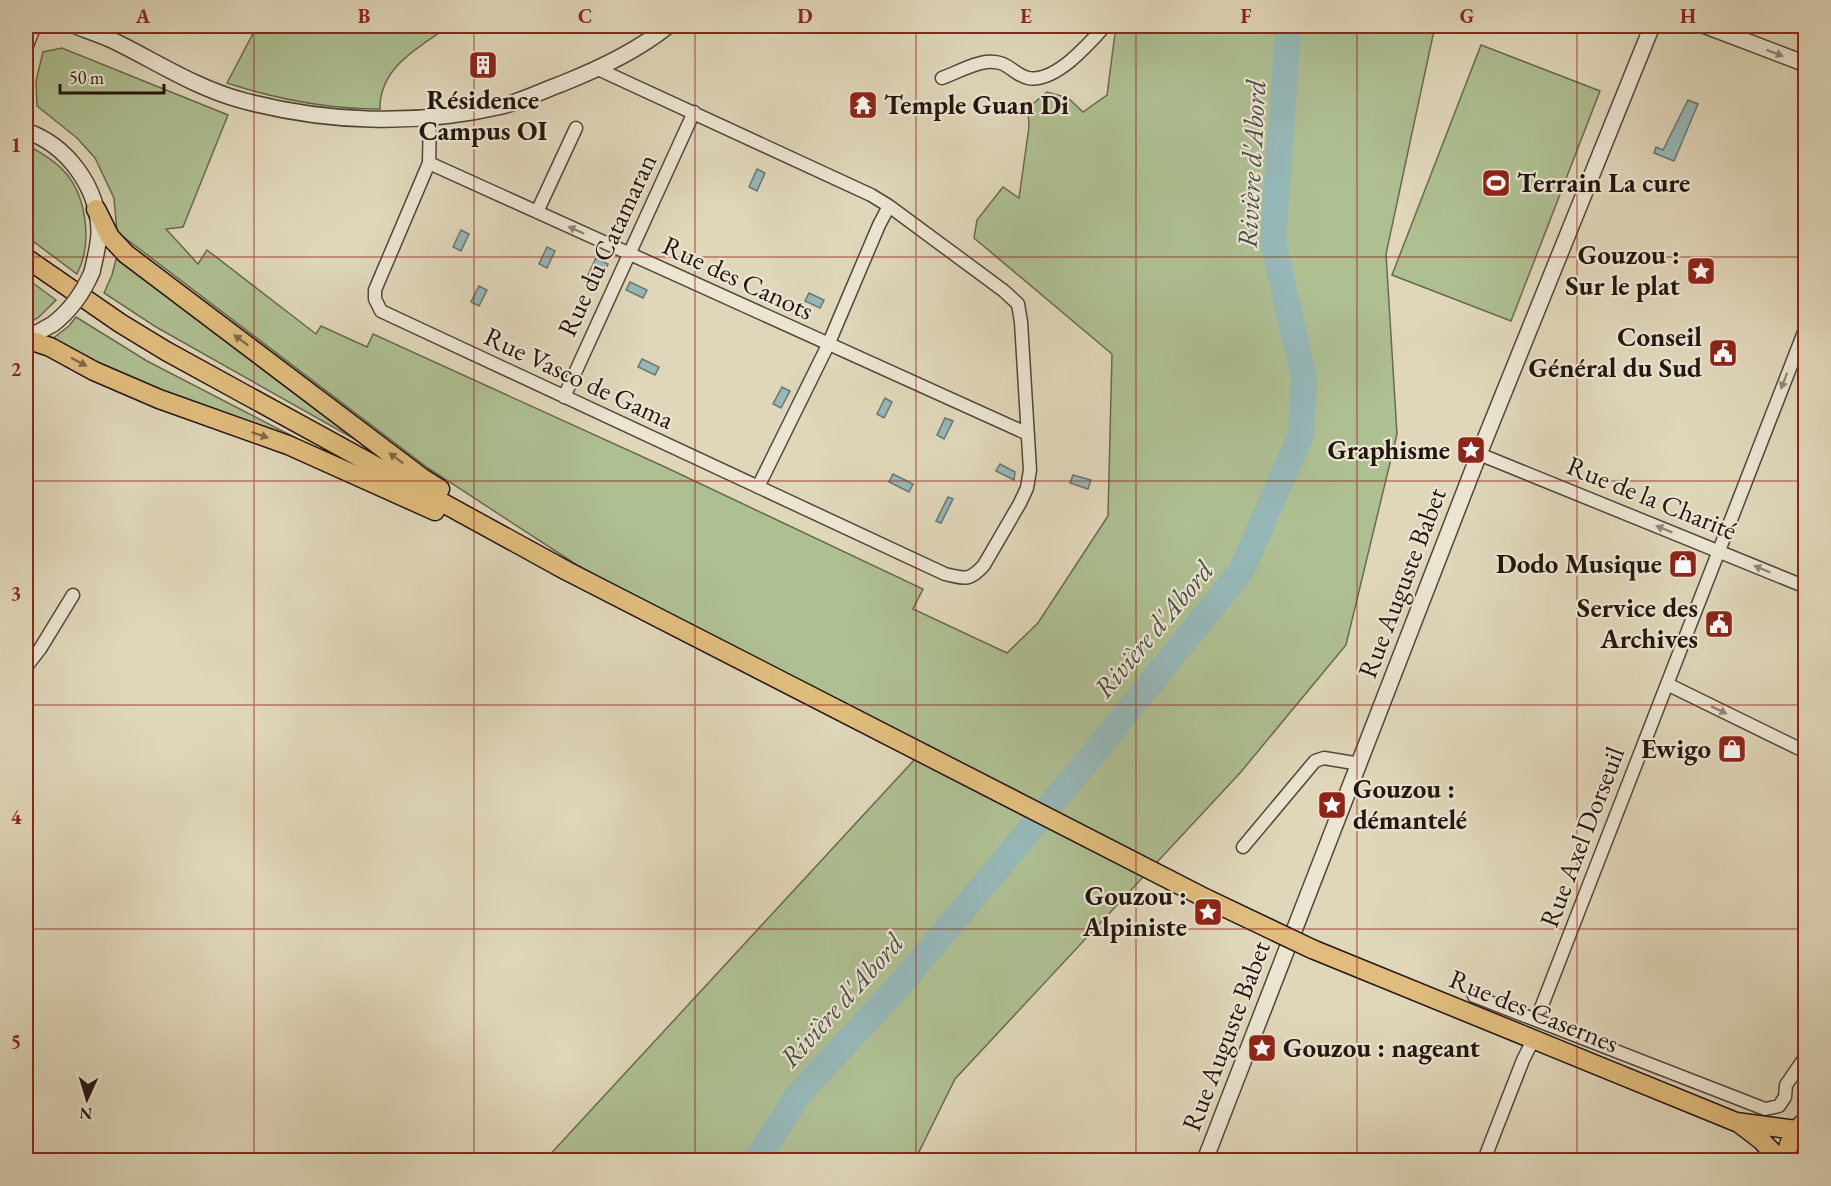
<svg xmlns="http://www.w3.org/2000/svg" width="1831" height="1186" viewBox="0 0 1831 1186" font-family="'EB Garamond',serif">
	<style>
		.green { fill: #aebf92; stroke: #686a50; stroke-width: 1.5 }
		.water { fill: #96b8b8; stroke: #687774; stroke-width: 1.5 }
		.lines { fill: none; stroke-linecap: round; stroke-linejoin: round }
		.river { stroke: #96b8b8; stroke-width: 26 }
		.minor-casing { stroke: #52463a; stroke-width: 15 }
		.tertiary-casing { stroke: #52463a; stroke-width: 18 }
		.primary-casing { stroke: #22150f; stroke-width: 21 }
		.minor { stroke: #ebe5d2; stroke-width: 12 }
		.tertiary { stroke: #ebe5d2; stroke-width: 15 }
		.primary { stroke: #e0bc7d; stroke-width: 18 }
		.tertiary-bridge-casing { stroke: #52463a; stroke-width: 18; stroke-linecap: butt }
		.primary-bridge-casing { stroke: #22150f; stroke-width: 21; stroke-linecap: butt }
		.tertiary-bridge { stroke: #ebe5d2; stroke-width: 15 }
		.primary-bridge { stroke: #e0bc7d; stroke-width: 18 }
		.oneway { fill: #91877a }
		.oneway2 { fill: #816846 }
		.grid { fill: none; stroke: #8f2418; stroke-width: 1.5; stroke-opacity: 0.55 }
		.labels { text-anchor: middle; stroke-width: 4.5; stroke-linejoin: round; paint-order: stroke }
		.poi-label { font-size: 27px; font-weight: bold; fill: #22150f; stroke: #ebe5d2; text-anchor: end }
		.street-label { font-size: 27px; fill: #22150f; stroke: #ebe5d2 }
		.water-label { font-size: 28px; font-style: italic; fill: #4b4e4a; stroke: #ebe5d2 }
		.neatline { fill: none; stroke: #8f2418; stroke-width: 2 }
		.grid-label { font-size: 20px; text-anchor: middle; font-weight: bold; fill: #8f2418 }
	</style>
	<rect width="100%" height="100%" fill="#e0d7ba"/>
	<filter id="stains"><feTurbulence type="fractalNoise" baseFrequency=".00333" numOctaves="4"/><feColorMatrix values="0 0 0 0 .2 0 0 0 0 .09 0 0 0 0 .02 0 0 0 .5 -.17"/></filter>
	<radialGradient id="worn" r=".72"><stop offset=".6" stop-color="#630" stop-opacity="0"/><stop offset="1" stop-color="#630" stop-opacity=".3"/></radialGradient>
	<path class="green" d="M257 26H449C420 47 379 67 380 109 328 109 276 99 227 83Z
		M1116 26H1435L1386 254 1397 434 1346 645 1240 773 955 1079 915 1160H545L928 745 912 746 899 740 577 565 428 468 117 232 114 198 95 158 77 138 37 106 36 81 43 52 62 48 228 115 183 227 166 229 198 264 207 250 316 334 321 326 367 347 373 334 665 467 923 589 913 609 1007 653 1038 623 1108 516 1112 354 974 238 977 220 1003 187 1019 198 1029 127 1028 108 1047 92 1068 98 1083 112 1107 95Z
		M1481 45 1600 91 1511 321 1392 275Z
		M26 144C38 151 51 158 61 168 87 193 93 243 77 274L26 236Z
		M116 259 361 437 358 441 156 327 104 293 112 275Z
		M26 278 56 300 39 317 26 325Z
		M76 317 147 361 296 438 294 441 131 381 48 342 69 326Z
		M1805 1132V1160H1792L1795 1147Z"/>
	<path class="water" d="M1688 100 1698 104 1674 161 1654 153 1656 147 1663 150Z
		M757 169 765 173 757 191 749 187Z
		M461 230 469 234 461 251 453 247Z
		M547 247 555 251 547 268 539 264Z
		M596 258 608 264 597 287 585 281Z
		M630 282 647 290 643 298 626 290Z
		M479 286 487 290 479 306 471 302Z
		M809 293 824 300 820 308 805 301Z
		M642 359 659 367 655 375 638 367Z
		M782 387 790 391 781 408 773 404Z
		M885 398 892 402 884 418 877 414Z
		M945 418 953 421 944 439 937 435Z
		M1000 464 1015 472 1014 480 996 471Z
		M893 474 913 484 909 492 889 482Z
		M1073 475 1091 480 1088 489 1070 483Z
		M948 497 953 499 941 523 936 521Z"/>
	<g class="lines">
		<path class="river" d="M757 1160 797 1096 899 986 1095 752 1241 571 1301 435 1304 378 1273 242 1288 32 1291 26"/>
		<g class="minor-casing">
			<path id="minor" d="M942 78C956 73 971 64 986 62 1008 59 1013 75 1028 78 1055 83 1089 44 1105 26
				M430 118 429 163 375 290V299L381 311 945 574C965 579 970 581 984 565L1020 503 1027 488 1030 470 1021 322 1018 304 1004 291 889 206 871 195 598 69
				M429 163 1028 434
				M537 212 576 128
				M564 397 694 112
				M1479 454 1806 587
				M758 487 828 345 879 225 889 206
				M26 667 40 649 73 595
				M1667 684 1806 752
				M1243 847 1315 761 1324 758 1360 764
				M1474 996 1765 1109 1779 1106 1785 1097 1786 1085 1806 1056
				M1541 1008 1806 327
				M1484 1160 1523 1060 1533 1040"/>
		</g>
		<g class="tertiary-casing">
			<path id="tertiary" d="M76 26C88 31 101 35 114 41 155 61 196 88 241 100 325 123 417 126 502 106 522 101 542 91 561 84 599 69 637 51 668 26
				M1706 26 1806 64
				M26 44 33 26
				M26 131C67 145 98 187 99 231 99 245 95 258 92 272
				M26 339 53 324
				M1205 1160 1479 454 1652 26"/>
		</g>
		<g class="primary-casing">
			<path id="primary" d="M96 209 110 237 126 254 421 477 440 489
				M26 258 120 323 166 351 567 571 1207 899
				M26 339 50 347 94 371 159 399 288 445 435 511
				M1312 949 1736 1122 1796 1130
				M1740 1124 1761 1140 1780 1160
				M1786 1160C1787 1145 1793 1131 1806 1121"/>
		</g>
		<use href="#minor" class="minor"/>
		<use href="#tertiary" class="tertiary"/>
		<use href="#primary" class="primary"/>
		<g class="tertiary-bridge-casing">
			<path id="tertiary-bridge" d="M53 324C71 310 83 293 92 272"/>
		</g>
		<g class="primary-bridge-casing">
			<path id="primary-bridge" d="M1207 899 1312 949"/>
		</g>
		<use href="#tertiary-bridge" class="tertiary-bridge"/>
		<use href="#primary-bridge" class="primary-bridge"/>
	</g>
	<defs><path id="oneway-solid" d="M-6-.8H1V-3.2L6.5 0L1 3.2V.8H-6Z" transform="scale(1.5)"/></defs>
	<g class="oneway">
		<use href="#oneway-solid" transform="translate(1775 53) rotate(21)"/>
		<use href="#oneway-solid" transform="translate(576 230) rotate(-156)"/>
		<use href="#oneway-solid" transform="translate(1784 381) rotate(111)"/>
		<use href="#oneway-solid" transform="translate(1664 529) rotate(-158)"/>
		<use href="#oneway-solid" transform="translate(1762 569) rotate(-158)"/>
		<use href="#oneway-solid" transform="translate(1719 710) rotate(26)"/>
	</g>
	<g class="oneway2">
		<use href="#oneway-solid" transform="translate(241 340) rotate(-143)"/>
		<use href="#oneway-solid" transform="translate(79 362) rotate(28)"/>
		<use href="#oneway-solid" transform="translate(260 435) rotate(19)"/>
		<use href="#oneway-solid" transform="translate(396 458) rotate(-143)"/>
	</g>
	<path class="grid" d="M254 26V1160M474 26V1160M695 26V1160M916 26V1160M1136 26V1160M1357 26V1160M1577 26V1160M26 257H1806M26 481H1806M26 705H1806M26 929H1806"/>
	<defs>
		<g id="building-square" transform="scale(1.5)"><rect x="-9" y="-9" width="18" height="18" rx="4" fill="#8f2418" stroke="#ebe5d2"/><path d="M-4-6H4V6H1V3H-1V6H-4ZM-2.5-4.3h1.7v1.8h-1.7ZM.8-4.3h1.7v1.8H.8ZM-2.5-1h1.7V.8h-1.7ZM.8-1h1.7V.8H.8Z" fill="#fff"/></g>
		<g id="temple-square" transform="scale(1.5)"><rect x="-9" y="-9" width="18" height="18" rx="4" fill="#8f2418" stroke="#ebe5d2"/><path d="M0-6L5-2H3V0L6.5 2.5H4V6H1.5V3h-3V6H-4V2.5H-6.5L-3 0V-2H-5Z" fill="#fff"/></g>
		<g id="stadium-square" transform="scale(1.5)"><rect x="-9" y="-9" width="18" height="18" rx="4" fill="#8f2418" stroke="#ebe5d2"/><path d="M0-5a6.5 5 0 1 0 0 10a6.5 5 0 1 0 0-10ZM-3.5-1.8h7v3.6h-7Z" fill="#fff"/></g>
		<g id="sight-square" transform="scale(1.5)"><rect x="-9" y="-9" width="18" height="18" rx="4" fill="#8f2418" stroke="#ebe5d2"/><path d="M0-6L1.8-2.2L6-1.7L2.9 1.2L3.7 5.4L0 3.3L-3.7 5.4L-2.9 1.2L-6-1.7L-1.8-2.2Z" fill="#fff"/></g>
		<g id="civic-square" transform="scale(1.5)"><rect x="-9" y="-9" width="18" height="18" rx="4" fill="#8f2418" stroke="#ebe5d2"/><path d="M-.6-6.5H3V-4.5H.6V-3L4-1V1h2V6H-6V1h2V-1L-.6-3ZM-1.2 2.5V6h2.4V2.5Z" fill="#fff"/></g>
		<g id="shop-square" transform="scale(1.5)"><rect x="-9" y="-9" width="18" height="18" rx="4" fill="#8f2418" stroke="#ebe5d2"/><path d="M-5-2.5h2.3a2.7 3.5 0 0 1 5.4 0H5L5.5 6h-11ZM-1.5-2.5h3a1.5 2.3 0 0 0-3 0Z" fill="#fff"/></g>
	</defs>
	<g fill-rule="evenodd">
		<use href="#building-square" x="483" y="65"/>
		<use href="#temple-square" x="863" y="105"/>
		<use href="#stadium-square" x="1496" y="183"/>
		<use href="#sight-square" x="1701" y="271"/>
		<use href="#civic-square" x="1723" y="353"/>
		<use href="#sight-square" x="1471" y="450"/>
		<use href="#shop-square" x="1683" y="564"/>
		<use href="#civic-square" x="1719" y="624"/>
		<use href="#shop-square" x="1732" y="749"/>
		<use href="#sight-square" x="1332" y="805"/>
		<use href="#sight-square" x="1208" y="912"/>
		<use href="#sight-square" x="1262" y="1048"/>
	</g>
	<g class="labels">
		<g class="poi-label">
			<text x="483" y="109" text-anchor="middle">Résidence<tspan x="483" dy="31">Campus OI</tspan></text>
			<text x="884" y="114" text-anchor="start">Temple Guan Di</text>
			<text x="1517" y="192" text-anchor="start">Terrain La cure</text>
			<text x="1680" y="264">Gouzou :<tspan x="1680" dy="31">Sur le plat</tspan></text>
			<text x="1702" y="346">Conseil<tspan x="1702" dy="31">Général du Sud</tspan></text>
			<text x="1450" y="459">Graphisme</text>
			<text x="1662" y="573">Dodo Musique</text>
			<text x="1698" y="617">Service des<tspan x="1698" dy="31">Archives</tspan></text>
			<text x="1711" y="758">Ewigo</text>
			<text x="1353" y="798" text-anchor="start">Gouzou :<tspan x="1353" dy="31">démantelé</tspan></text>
			<text x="1187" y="905">Gouzou :<tspan x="1187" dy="31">Alpiniste</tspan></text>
			<text x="1283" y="1057" text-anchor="start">Gouzou : nageant</text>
		</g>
		<g class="street-label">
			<text transform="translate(607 245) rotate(-65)" y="9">Rue du Catamaran</text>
			<text transform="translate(738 278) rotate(25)" y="9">Rue des Canots</text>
			<text transform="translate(579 378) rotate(25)" y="9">Rue Vasco de Gama</text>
			<text transform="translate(1652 498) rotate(22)" y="9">Rue de la Charité</text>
			<text transform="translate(1402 583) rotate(-69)" y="9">Rue Auguste Babet</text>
			<text transform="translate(1582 837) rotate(-69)" y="9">Rue Axel Dorseuil</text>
			<text transform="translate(1534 1011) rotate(22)" y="9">Rue des Casernes</text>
			<text transform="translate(1226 1036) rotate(-69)" y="9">Rue Auguste Babet</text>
		</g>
		<g class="water-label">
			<text transform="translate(1251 164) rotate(-87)" y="10">Rivière d'Abord</text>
			<text transform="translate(1153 629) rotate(-50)" y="10">Rivière d'Abord</text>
			<text transform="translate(841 1000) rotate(-48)" y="10">Rivière d'Abord</text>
		</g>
	</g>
	<rect width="1831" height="1186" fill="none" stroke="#e0d7ba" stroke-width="66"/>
	<g transform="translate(87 1099) rotate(184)" stroke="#ebe5d2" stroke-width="4.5" paint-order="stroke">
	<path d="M0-4.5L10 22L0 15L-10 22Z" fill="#22150f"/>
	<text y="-9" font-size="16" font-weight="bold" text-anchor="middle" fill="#22150f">N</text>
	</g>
	<path d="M60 84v9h104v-9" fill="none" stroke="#22150f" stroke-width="3"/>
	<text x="69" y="84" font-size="18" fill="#22150f" stroke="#ebe5d2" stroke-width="4.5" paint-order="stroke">50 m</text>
	<rect x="33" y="33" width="1765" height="1120" class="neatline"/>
	<g class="grid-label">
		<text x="143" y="23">A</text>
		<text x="364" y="23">B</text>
		<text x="585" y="23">C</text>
		<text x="805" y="23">D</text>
		<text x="1026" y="23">E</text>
		<text x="1246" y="23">F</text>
		<text x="1467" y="23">G</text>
		<text x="1688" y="23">H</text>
		<text x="16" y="152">1</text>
		<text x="16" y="376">2</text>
		<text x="16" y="600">3</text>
		<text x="16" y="824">4</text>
		<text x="16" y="1048">5</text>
	</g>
	<rect width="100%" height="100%" filter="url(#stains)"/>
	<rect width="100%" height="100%" fill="url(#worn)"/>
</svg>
